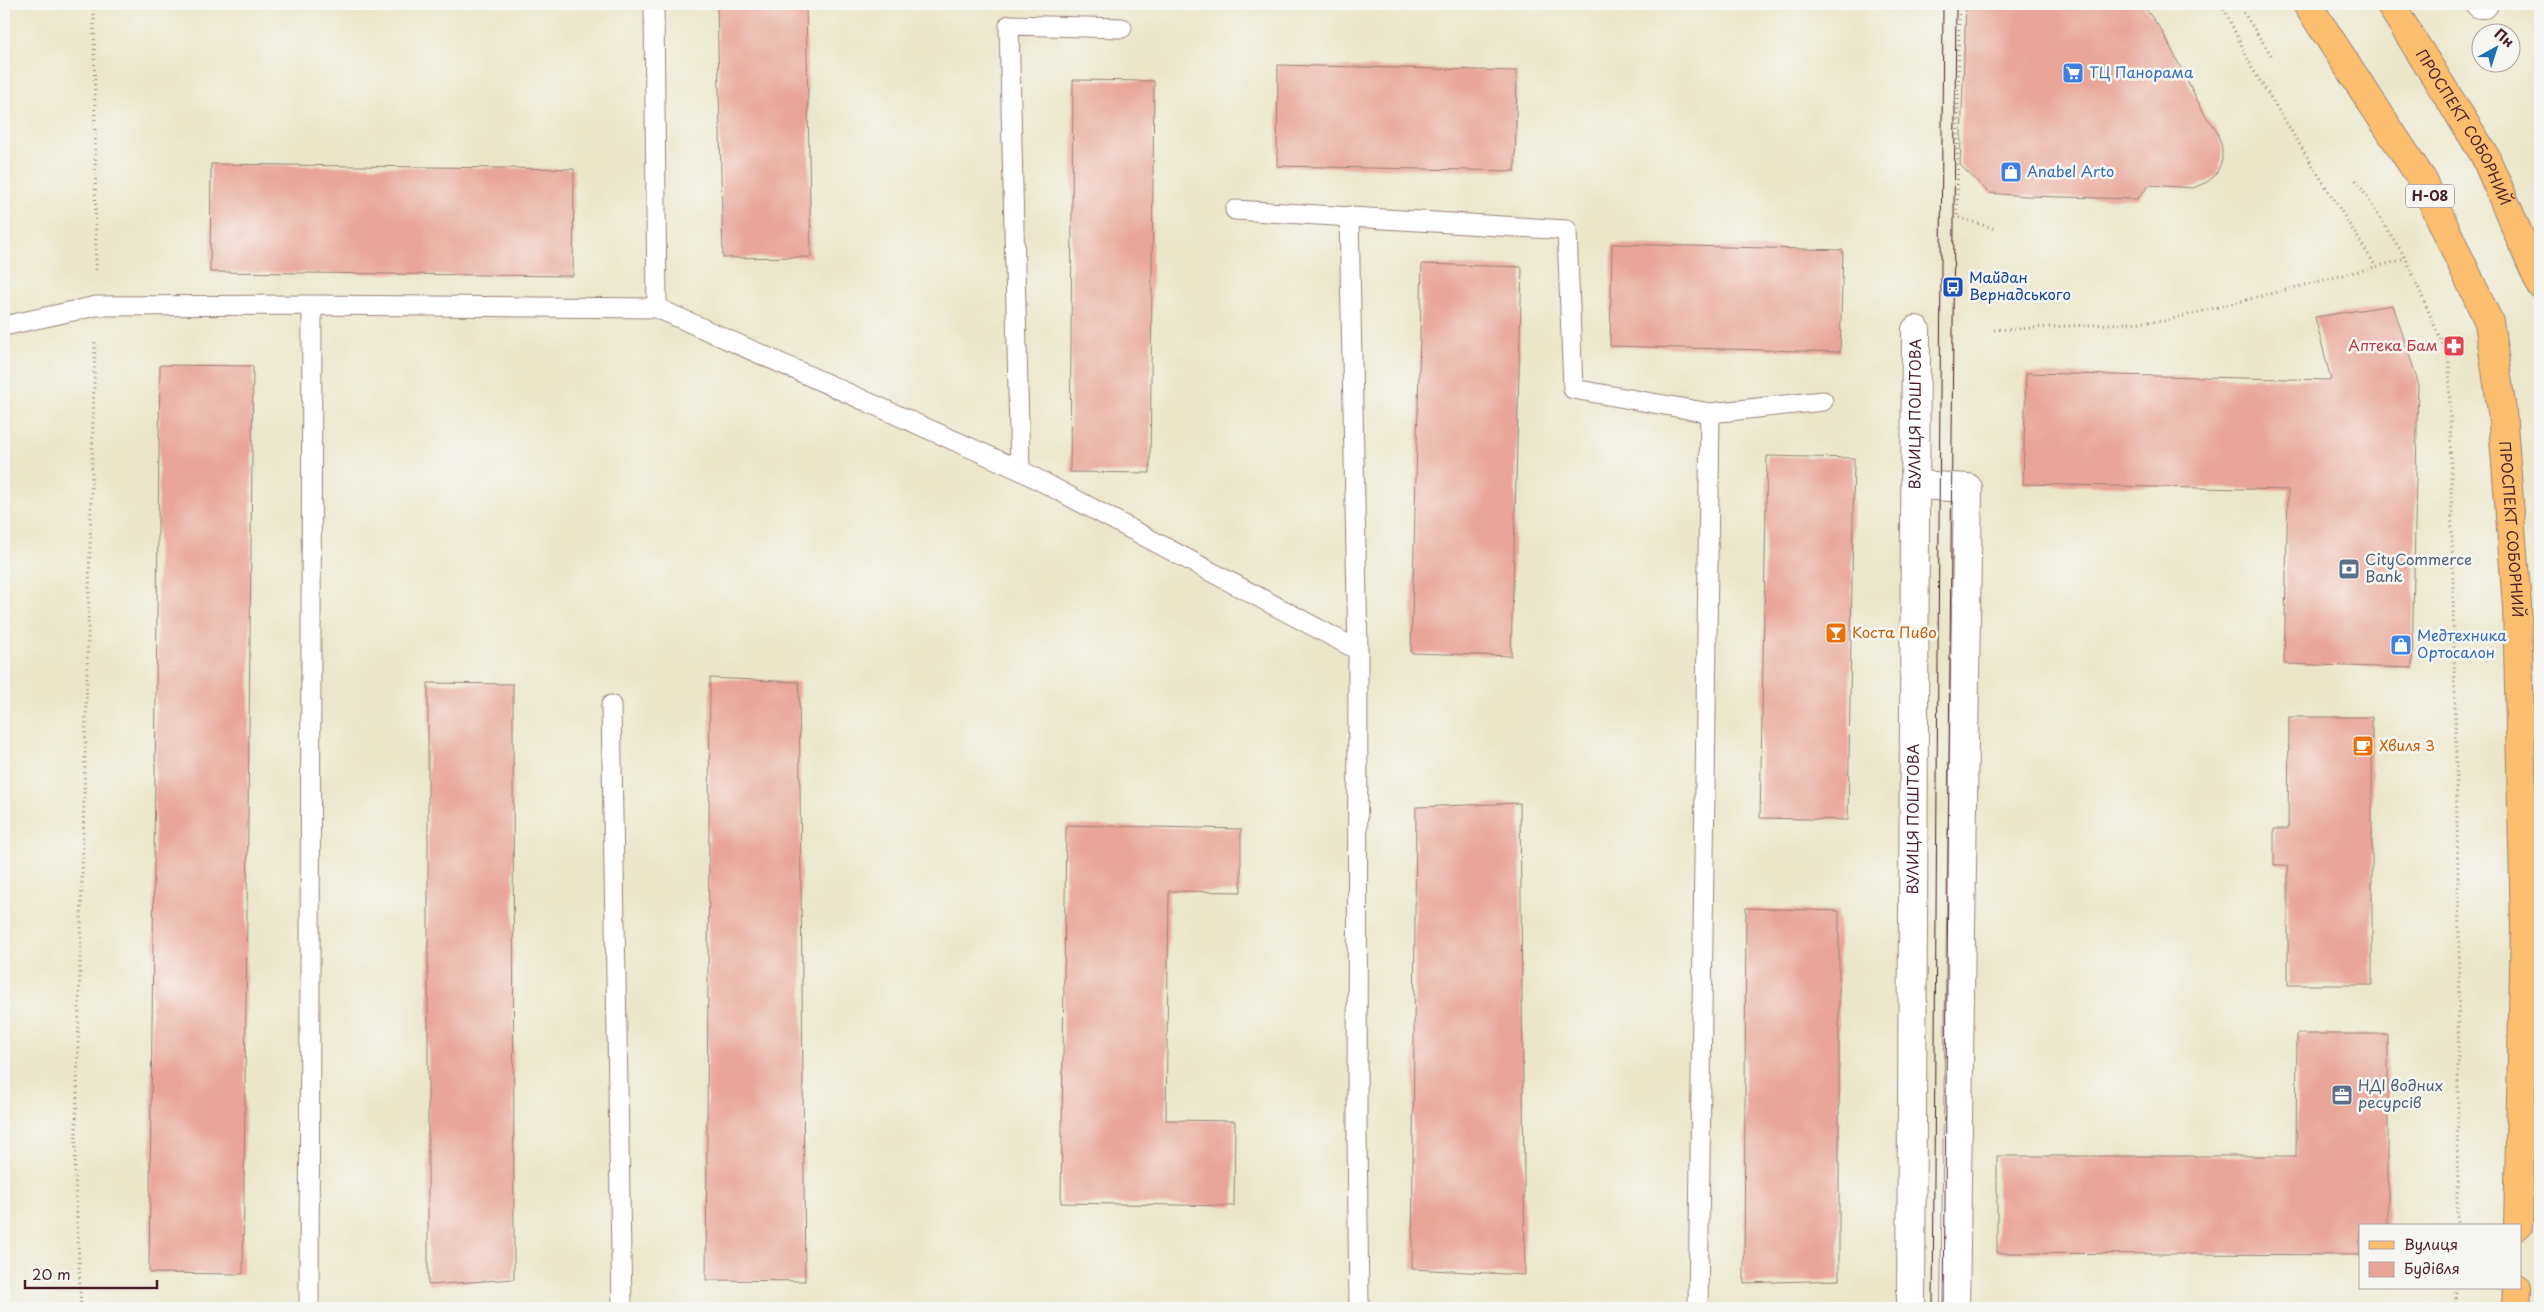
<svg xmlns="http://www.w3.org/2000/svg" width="2544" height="1312" viewBox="0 0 2544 1312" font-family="'Playpen Sans',sans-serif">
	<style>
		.building { fill: #e9a698 }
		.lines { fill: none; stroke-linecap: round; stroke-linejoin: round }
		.service-casing { stroke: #9a827a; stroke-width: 21 }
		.minor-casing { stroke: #9a827a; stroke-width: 30 }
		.primary-casing { stroke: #9a827a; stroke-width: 30 }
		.path { stroke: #9a827a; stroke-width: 3; stroke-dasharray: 1 4; stroke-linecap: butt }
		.service { stroke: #fff; stroke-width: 19 }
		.minor { stroke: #fff; stroke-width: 28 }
		.primary { stroke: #fbbe6e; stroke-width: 28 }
		.tram { stroke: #4a1f2b; stroke-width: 1 }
		.labels { text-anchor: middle; stroke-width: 5; stroke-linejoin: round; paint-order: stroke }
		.shield { fill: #f6f6f2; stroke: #7e6067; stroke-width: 1 }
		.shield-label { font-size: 14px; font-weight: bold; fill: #4a1f2b }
		.shop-label { font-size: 15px; fill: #366cbe; stroke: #f6f6f2; text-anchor: start }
		.street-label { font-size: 15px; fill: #4a1f2b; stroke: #f6f6f2 }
		.transit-label { font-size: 15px; fill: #164399; stroke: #f6f6f2; text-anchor: start }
		.health-label { font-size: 15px; fill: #be3a42; stroke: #f6f6f2; text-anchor: end }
		.service-label { font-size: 15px; fill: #4e5e75; stroke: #f6f6f2; text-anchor: start }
		.food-label { font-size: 15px; fill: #c56008; stroke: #f6f6f2; text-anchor: start }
	</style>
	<rect width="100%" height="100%" fill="#f6f6f2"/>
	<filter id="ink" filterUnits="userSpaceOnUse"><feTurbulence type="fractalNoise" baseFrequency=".02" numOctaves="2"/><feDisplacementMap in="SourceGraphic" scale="10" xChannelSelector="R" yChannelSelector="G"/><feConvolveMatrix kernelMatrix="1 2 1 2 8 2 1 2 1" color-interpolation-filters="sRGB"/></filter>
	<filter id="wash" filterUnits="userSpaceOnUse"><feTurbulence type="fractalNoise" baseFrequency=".0096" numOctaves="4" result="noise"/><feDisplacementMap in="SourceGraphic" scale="20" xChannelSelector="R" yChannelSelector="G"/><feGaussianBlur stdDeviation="1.12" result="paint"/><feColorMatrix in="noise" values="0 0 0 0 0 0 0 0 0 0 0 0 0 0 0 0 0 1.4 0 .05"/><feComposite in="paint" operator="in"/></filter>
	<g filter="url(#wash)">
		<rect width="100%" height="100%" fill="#ebe6ca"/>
		<g id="blocks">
			<path class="building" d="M717 4H806L811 257 723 258Z
				M1966 4H2142L2162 31 2205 115 2216 129 2222 147V160L2216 175 2207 182 2193 188 2150 185 2137 199 2025 196 1989 193 1960 165Z
				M1278 65 1517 71 1515 171 1277 166Z
				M1073 80 1154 81 1150 473 1070 472Z
				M211 164 574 169 573 276 210 272Z
				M1612 244 1843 250 1840 352 1610 346Z
				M1422 264 1522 267 1511 656 1411 653Z
				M2393 305 2418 382 2412 668 2284 664 2288 490 2023 484 2026 373 2331 380 2315 317Z
				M160 365 253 366 243 1274 149 1273Z
				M1767 456 1854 458 1848 820 1760 818Z
				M710 678 799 682 805 1281 706 1280Z
				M428 683 513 684 514 1279 428 1285Z
				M2289 717H2372V985H2288V865H2274V829H2288Z
				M1520 803 1525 1275 1412 1269 1416 807Z
				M1066 825 1241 829V892L1169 891 1166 1120 1235 1121 1234 1206 1061 1203Z
				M1746 908 1839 911V1280L1744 1283Z
				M2297 1034H2388V1226H2360V1255L1997 1253V1156H2296Z"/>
		</g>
	</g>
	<g filter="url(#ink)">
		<use href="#blocks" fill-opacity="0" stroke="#9a827a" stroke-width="1"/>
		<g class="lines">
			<g class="service-casing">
				<path id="service" d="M654 4 657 308
					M1235 210 1567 230 1573 389 1710 413 1823 401
					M1349 216 1358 650 1357 1133 1359 1308
					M4 326 96 306 312 305 657 308 1020 470 1358 650
					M1020 470 1009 25 1122 28
					M611 705 622 1308
					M309 1308 312 305
					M1698 1308 1710 413"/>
			</g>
			<g class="minor-casing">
				<g id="minor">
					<path d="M2480 4H2484"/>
					<path d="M1917 485 1968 488 1955 1308"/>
					<path id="s1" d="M1911 1308 1916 330"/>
				</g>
			</g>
			<g class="primary-casing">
				<g id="primary">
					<path id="s2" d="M2307 4 2423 181 2489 322 2502 411 2517 606 2525 926 2518 1226"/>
					<path id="s3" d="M2390 4 2484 154 2540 284"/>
					<path d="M2516 1308 2517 1288"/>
				</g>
			</g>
			<path class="path" d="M94 4 96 273
				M1959 4 1957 217 1995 229
				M2222 4 2252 68 2376 267
				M2238 4 2273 58
				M2356 180 2406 259 2449 359 2459 934 2457 1226
				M1994 330 2164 321 2406 259
				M81 1308 75 1175 95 339
				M2456 1308V1288"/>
			<use href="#service" class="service"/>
			<use href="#minor" class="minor"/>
			<use href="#primary" class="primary"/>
			<path class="tram" d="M1933 1308 1943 4
				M1944 1308 1956 4"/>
		</g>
	</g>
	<defs>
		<g id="supermarket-square" transform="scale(1.125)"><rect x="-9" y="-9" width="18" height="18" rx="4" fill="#3f7fe0" stroke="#f6f6f2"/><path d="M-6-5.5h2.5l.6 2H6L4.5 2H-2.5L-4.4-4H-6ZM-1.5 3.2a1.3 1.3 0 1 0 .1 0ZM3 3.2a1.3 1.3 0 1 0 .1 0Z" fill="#fff"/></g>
		<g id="shop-square" transform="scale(1.125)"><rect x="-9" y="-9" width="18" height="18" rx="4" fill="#3f7fe0" stroke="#f6f6f2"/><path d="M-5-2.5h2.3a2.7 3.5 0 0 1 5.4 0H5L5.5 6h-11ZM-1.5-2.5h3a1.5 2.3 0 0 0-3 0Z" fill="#fff"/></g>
		<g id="bus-square" transform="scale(1.125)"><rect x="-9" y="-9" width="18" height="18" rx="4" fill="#1a4fb4" stroke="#f6f6f2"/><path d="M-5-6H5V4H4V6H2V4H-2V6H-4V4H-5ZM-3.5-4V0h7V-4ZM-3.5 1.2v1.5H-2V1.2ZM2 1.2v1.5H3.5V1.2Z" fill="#fff"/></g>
		<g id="pharmacy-square" transform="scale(1.125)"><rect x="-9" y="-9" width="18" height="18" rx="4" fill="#e0444e" stroke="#f6f6f2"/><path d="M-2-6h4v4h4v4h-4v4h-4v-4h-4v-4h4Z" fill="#fff"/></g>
		<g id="bank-square" transform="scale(1.125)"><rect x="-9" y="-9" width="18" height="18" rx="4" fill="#5c6f8a" stroke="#f6f6f2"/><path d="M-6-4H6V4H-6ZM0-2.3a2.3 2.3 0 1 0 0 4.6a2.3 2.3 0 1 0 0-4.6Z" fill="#fff"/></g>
		<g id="bar-square" transform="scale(1.125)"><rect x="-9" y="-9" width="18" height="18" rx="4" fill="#e8710a" stroke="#f6f6f2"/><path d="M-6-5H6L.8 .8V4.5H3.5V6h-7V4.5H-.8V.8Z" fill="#fff"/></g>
		<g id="cafe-square" transform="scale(1.125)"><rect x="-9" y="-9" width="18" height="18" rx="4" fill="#e8710a" stroke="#f6f6f2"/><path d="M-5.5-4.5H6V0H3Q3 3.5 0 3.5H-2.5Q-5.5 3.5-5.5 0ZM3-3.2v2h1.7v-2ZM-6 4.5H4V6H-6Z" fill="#fff"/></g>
		<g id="office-square" transform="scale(1.125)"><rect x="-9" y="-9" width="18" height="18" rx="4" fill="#5c6f8a" stroke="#f6f6f2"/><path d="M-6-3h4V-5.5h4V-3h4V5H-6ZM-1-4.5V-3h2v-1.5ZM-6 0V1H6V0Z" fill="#fff"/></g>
	</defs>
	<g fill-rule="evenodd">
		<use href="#supermarket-square" x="2073" y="73"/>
		<use href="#shop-square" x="2011" y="172"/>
		<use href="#bus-square" x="1953" y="287"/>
		<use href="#pharmacy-square" x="2454" y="346"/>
		<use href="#bank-square" x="2349" y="569"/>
		<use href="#bar-square" x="1836" y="633"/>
		<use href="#shop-square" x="2401" y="645"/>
		<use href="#cafe-square" x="2363" y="746"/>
		<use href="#office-square" x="2342" y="1095"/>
	</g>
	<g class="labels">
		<rect class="shield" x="2406" y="184.5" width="48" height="23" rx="4"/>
		<g class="shield-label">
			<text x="2430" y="201">Н-08</text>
		</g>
		<g class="shop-label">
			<text x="2089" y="78">ТЦ Панорама</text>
			<text x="2027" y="177">Anabel Arto</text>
			<text x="2417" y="641">Медтехника<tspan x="2417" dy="17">Ортосалон</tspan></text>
		</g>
		<g class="street-label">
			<text dy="5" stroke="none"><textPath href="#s3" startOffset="144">ПРОСПЕКТ СОБОРНИЙ</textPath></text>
			<text dy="5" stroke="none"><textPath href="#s1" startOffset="894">ВУЛИЦЯ ПОШТОВА</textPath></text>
			<text dy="5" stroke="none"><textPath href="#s2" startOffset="576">ПРОСПЕКТ СОБОРНИЙ</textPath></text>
			<text dy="5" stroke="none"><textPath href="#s1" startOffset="489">ВУЛИЦЯ ПОШТОВА</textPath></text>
		</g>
		<g class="transit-label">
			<text x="1969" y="283">Майдан<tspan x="1969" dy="17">Вернадського</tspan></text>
		</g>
		<g class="health-label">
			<text x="2438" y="351">Аптека Бам</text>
		</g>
		<g class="service-label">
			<text x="2365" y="565">CityCommerce<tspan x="2365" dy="17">Bank</tspan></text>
			<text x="2358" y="1091">НДІ водних<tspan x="2358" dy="17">ресурсів</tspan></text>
		</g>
		<g class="food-label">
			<text x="1852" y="638">Коста Пиво</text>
			<text x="2379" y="751">Хвиля 3</text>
		</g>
	</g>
	<rect width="2544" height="1312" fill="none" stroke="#f6f6f2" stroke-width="20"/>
	<rect x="2359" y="1224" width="162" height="65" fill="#f6f6f2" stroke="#b1a0a2"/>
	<rect x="2369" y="1241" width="25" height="8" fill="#fbbe6e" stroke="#b1a0a2"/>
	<text x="2404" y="1250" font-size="15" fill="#4a1f2b">Вулиця</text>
	<rect x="2369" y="1262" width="25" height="15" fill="#e9a698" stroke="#b1a0a2"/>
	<text x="2404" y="1274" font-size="15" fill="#4a1f2b">Будівля</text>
	<g transform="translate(2496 48) rotate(39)"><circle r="24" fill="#f6f6f2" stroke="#b1a0a2"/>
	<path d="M0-4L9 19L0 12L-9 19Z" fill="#1f6fb2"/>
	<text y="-8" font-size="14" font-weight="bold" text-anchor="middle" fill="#4a1f2b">Пн</text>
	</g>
	<path d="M25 1280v8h132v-8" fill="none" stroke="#4a1f2b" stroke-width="2.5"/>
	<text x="32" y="1280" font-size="15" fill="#4a1f2b" stroke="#f6f6f2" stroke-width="4" paint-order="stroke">20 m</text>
</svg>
